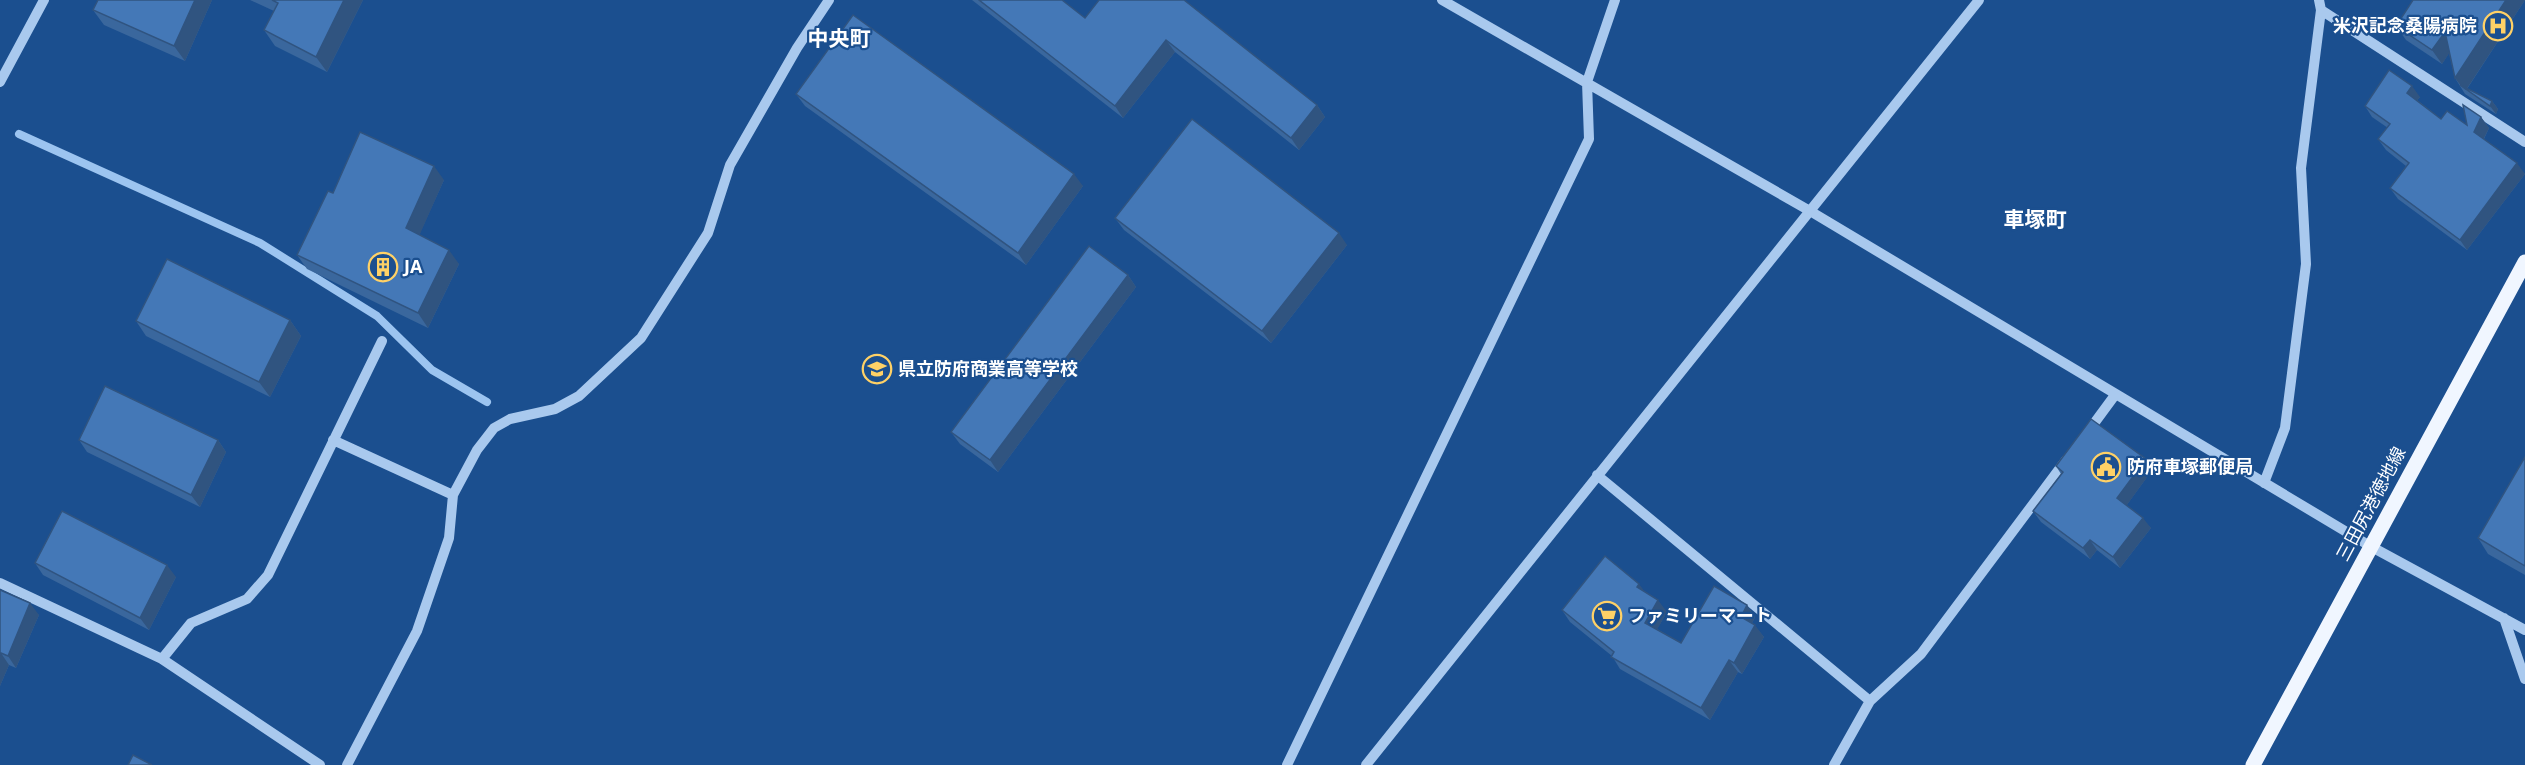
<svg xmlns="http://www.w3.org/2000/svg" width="2525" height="765" viewBox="0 0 2525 765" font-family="'Open Sans','Noto Sans JP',sans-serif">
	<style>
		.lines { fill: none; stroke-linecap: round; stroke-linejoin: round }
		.stream { stroke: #9cc4f0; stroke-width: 8 }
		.minor { stroke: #a9c9ee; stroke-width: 10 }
		.major { stroke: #f0f6ff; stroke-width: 15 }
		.wall { fill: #3a679d }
		.shaded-wall { fill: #305480 }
		.building { fill: #4478b7; stroke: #305480; stroke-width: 1.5 }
		.labels { text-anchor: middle; stroke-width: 4.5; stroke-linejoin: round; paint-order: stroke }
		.poi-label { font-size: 18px; font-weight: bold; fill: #fff; stroke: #1b4f8f; text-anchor: start }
		.street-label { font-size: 18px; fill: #fff; stroke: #1b4f8f }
		.quarter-label { font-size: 21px; font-weight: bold; fill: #fff; stroke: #1b4f8f }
	</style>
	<rect width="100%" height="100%" fill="#1b4f8f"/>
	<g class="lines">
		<path class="stream" d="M19 134 260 243 377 316 432 370 487 402"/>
		<path class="minor" d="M1442 0 1810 211 2370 546 2525 630
			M2321 10 2525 142
			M0 82 44 0
			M2087 433 2115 395
			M333 440 453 495
			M1597 475 1870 701
			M2264 483 2285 428 2306 264 2301 168 2321 10 2319 0
			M0 583 162 659 320 765
			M2504 618 2525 679
			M162 659 191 623 247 599 268 575 382 341
			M347 765 417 631 449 538 453 495 477 450 494 428 510 419 555 409 579 396 641 338 708 233 730 165 797 48 829 0
			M1287 765 1589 139 1587 82 1615 0
			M1366 765 1979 0
			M1834 765 1870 701 1921 654 2066 460"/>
		<path class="major" d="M2253 765 2525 262"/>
	</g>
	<path class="wall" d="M212 0 185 61 104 25 93 10Z
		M250 0H363L327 72 275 46 264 30 274 11Z
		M972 0H1062L1085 18 1099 0 1317 105 1325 117 1299 150 1175 52 1123 118Z
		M2525 0 2467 89 2492 101 2498 109 2496 114 2465 94 2455 78 2449 53 2442 64 2406 40 2396 26Z
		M796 94 1083 186 1026 265 805 106Z
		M2420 97 2417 100 2441 119 2467 125 2481 117 2489 128 2484 139 2525 174 2467 250 2398 199 2390 188 2406 166 2386 150 2378 139 2388 128 2372 117 2365 106Z
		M444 180 419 235 459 264 428 328 307 269 297 255 333 193Z
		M1115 218 1347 245 1271 343 1124 230Z
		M1128 275 1136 287 998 472 960 444 951 432Z
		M290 320 301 336 270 397 146 336 136 321Z
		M79 440H218L226 452 200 507 87 452Z
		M2525 457V575L2488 554 2478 538Z
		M2146 459 2153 469 2126 506 2151 528 2120 568 2097 550 2090 559 2041 522 2033 511 2061 474 2056 466Z
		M35 563 176 577 149 630 43 575Z
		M0 590 39 615 16 668 9 665 0 686Z
		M1646 593 1667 612 1657 629 1681 643 1747 605 1755 617 1752 623 1764 637 1742 674 1738 672 1710 720 1620 669 1612 656 1570 622 1562 610Z"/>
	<path class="shaded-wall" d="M195 0H212L185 61 174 46Z
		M344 0H363L327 72 316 57Z
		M2506 0H2525L2466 90 2461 86 2455 78Z
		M2445 32 2454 46 2442 64 2432 50Z
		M1166 40 1175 52 1123 118 1115 106Z
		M2412 86 2420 97 2415 103 2407 93Z
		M2492 101 2498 109 2496 114 2490 106Z
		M1317 105 1325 117 1299 150 1291 138Z
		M2481 117 2489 128 2482 142 2474 132Z
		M2517 163 2525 174 2467 250 2460 240Z
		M434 166 444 180 416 243 406 228Z
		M1074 174 1083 186 1026 265 1018 253Z
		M1339 233 1347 245 1271 343 1262 331Z
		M449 250 459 264 428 328 418 313Z
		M1128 275 1136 287 998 472 990 460Z
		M290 320 301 336 270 397 259 382Z
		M218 440 226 452 200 507 191 495Z
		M2146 459 2153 469 2124 509 2117 498Z
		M2143 518 2151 528 2120 568 2113 557Z
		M2090 540 2097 550 2090 559 2083 548Z
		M167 565 176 577 149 630 140 618Z
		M1639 584 1648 596 1637 587Z
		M1658 600 1667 612 1654 635 1645 623Z
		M30 603 39 615 16 668 8 656Z
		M1747 605 1755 617 1749 629 1741 617Z
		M1755 625 1764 637 1742 674 1734 663Z
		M1 653 9 665 0 686V655Z
		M1729 660 1738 672 1710 720 1701 708Z"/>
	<path class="building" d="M98 0H195L174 46 93 10Z
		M272 0H344L316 57 264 30 278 3Z
		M979 0H1062L1085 18 1099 0H1184L1317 105 1291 138 1166 40 1115 106Z
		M2413 0H2506L2455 78 2445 32 2432 50 2396 26Z
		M853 15 1074 174 1018 253 796 94Z
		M2389 70 2412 86 2407 93 2441 119 2447 111 2467 125 2463 105 2481 117 2474 132 2517 163 2460 240 2390 188 2409 163 2378 139 2390 124 2365 106Z
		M2460 85 2492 101 2490 106Z
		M1192 119 1339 233 1262 331 1115 218Z
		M360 132 434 166 406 228 449 250 418 313 297 255 328 191 333 193Z
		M1089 246 1128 275 990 460 951 432Z
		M167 259 290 320 259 382 136 321Z
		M105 386 218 440 191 495 79 440Z
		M2091 419 2146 459 2117 498 2143 518 2113 557 2090 540 2083 548 2033 511 2063 472 2056 466Z
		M2525 457V566L2478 538Z
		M62 511 167 565 140 618 35 563Z
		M1605 556 1639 584 1637 587 1658 600 1645 623 1681 643 1714 586 1747 605 1741 617 1755 625 1734 663 1729 660 1701 708 1611 657 1614 652 1562 610Z
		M0 590 30 603 8 656 1 653 0 655Z
		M133 755 152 765H128Z"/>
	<defs>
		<g id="hospital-ring" transform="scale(1.5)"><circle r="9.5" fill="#1b4f8f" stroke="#ffd166" stroke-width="1.5"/><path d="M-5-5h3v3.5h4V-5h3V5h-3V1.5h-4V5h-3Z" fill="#ffd166"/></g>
		<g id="building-ring" transform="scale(1.5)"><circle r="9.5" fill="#1b4f8f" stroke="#ffd166" stroke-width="1.5"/><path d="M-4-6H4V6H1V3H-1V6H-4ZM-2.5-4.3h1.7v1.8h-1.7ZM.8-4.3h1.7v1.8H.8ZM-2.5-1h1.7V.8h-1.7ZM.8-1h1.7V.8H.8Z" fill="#ffd166"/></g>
		<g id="school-ring" transform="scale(1.5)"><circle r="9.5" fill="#1b4f8f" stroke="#ffd166" stroke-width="1.5"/><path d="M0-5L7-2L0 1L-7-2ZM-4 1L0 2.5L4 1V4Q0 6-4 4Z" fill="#ffd166"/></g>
		<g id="civic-ring" transform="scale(1.5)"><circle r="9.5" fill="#1b4f8f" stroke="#ffd166" stroke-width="1.5"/><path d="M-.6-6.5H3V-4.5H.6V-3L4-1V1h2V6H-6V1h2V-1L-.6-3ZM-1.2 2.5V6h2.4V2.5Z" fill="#ffd166"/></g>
		<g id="supermarket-ring" transform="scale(1.5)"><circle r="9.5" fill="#1b4f8f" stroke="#ffd166" stroke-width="1.5"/><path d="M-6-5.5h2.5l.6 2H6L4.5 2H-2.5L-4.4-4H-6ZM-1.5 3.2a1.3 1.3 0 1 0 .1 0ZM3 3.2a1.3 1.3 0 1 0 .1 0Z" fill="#ffd166"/></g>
	</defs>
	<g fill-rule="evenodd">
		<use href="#hospital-ring" x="2498" y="26"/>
		<use href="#building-ring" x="383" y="267"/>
		<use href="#school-ring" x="877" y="369"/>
		<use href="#civic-ring" x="2106" y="467"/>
		<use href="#supermarket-ring" x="1607" y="616"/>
	</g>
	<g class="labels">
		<g class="poi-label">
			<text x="2477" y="32" text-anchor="end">米沢記念桑陽病院</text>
			<text x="404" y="273">JA</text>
			<text x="898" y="375">県立防府商業高等学校</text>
			<text x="2127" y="473">防府車塚郵便局</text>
			<text x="1628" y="622">ファミリーマート</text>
		</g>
		<g class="street-label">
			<text transform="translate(2371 504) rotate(-62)" y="6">三田尻港徳地線</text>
		</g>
		<g class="quarter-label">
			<text x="839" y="46">中央町</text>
			<text x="2035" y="227">車塚町</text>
		</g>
	</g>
</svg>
